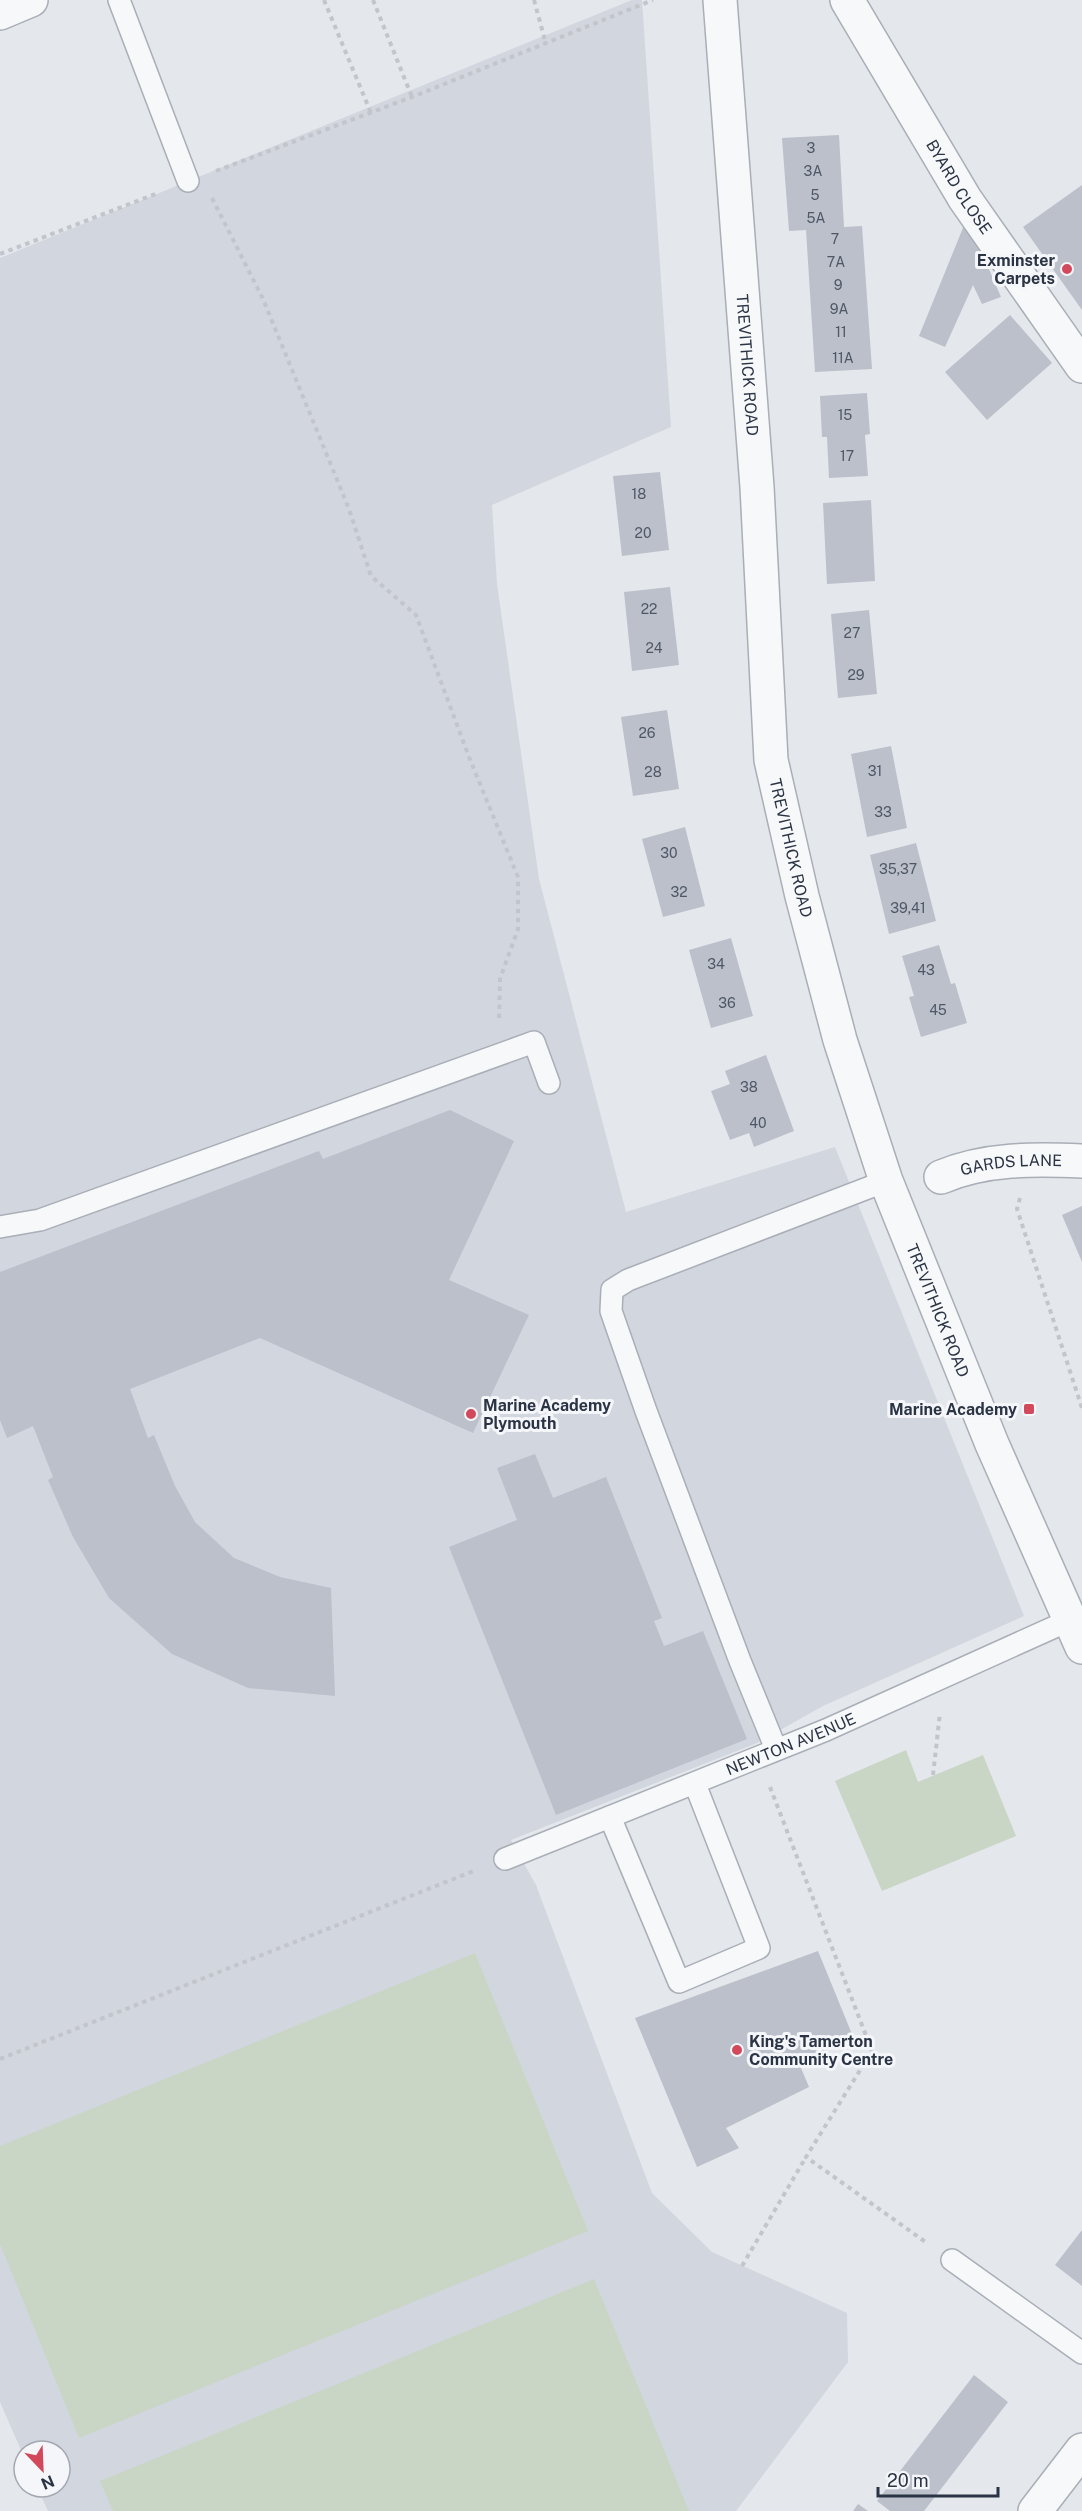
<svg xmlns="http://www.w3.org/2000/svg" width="1082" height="2511" viewBox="0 0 1082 2511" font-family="'Public Sans',sans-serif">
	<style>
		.built { fill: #d2d6de }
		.green { fill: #c9d6c5 }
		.building { fill: #bbc0ca }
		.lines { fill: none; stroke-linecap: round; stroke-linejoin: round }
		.service-casing { stroke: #a9aeb7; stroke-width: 24 }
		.minor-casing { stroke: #a9aeb7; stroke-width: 36 }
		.tertiary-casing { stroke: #a9aeb7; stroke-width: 36 }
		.path { stroke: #c2c5cb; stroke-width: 4; stroke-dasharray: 4.5 4.5; stroke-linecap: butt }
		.service { stroke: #f7f8fa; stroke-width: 21 }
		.minor { stroke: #f7f8fa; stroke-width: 33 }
		.tertiary { stroke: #f7f8fa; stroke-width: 33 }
		.poi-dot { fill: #d1495b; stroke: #f4f6f9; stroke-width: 2 }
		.labels { text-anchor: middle; stroke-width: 6; stroke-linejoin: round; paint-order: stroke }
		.number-label { font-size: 14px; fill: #4f5766 }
		.street-label { font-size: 16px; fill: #2b3445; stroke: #f4f6f9 }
		.poi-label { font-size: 16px; font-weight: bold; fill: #2b3445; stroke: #f4f6f9; text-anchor: end }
	</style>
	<rect width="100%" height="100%" fill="#e4e7ec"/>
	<path class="built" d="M632 0H642L671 427 492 505 497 584 539 879 626 1212 835 1147 1024 1616 823 1706 757 1743 511 1840 536 1885 652 2193 712 2252 847 2313 848 2362 736 2511H48L37 2487H60V2451H24V2457L0 2402V258Z"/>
	<path class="green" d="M906 1750 918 1782 983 1755 1016 1836 882 1891 835 1781Z
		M475 1953 588 2231 79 2438 0 2244V2146Z
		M594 2279 689 2511H113L100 2481Z"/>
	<path class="building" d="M839 135 844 227 862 226 872 369 815 372 806 230 789 231 782 138Z
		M1082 185V310L1023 227Z
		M967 218 989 253 985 260 1001 297 982 304 973 285 945 347 919 336Z
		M1010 315 1052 363 987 420 945 372Z
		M867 393 870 434 865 435 868 476 829 478 827 437H822L820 396Z
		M660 472 669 550 622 556 613 476Z
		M871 500 875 581 827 584 823 503Z
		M670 587 679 665 632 671 624 592Z
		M869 610 877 694 838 698 831 614Z
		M667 710 679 789 633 796 621 717Z
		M891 746 907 828 867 837 851 754Z
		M685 827 705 906 663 917 642 839Z
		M916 843 936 921 889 934 870 855Z
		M731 938 753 1016 711 1028 689 950Z
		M939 945 951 984 955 983 967 1023 921 1037 909 997 914 996 902 956Z
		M766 1055 794 1131 754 1147 749 1133 730 1140 711 1091 730 1084 725 1071Z
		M450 1110 514 1141 449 1280 529 1315 473 1433 260 1338 130 1389 148 1438 154 1435 175 1486 195 1522 234 1558 280 1577 331 1588 335 1696 248 1688 172 1654 109 1598 73 1537 48 1480 53 1477 33 1426 7 1438 0 1420V1272L319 1151 323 1159Z
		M1082 1206V1262L1062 1215Z
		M535 1454 553 1498 606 1477 662 1618 654 1621 664 1646 703 1631 747 1739 556 1815 449 1547 517 1520 497 1468Z
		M818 1951 854 2039 798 2061 809 2087 726 2128 739 2148 697 2167 635 2018Z
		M1082 2230V2286L1055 2265Z
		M974 2375 1008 2402 924 2511H890L877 2501Z
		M858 2504 868 2511H853Z"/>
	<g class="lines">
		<g class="service-casing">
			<g id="service">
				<path d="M119 0 188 181"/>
				<path d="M0 1227 40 1220 534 1042 549 1083"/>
				<path d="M776 1749 740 1661 646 1411 611 1311 612 1290 628 1280 886 1181"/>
				<path d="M610 1817 679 1982 759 1948 695 1784"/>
				<path id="s1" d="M505 1859 826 1730 1070 1620"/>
				<path d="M952 2260 1082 2353"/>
			</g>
		</g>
		<g class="minor-casing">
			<g id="minor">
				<path id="s2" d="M847 0 965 199 1082 366"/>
				<path d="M0 13 31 0"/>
				<path id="s3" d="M941 1177C986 1158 1035 1159 1082 1161"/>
				<path d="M1035 2511 1082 2450"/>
			</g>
		</g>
		<g class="tertiary-casing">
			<g id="tertiary">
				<path id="s4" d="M720 0 757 487 771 760 802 896 840 1040 886 1181 992 1444 1082 1647"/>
			</g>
		</g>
		<path class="path" d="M324 0 371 113
			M373 0 412 97
			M534 0 546 44
			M216 171 412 97 653 0
			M212 198 263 299 349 509 371 576 416 615 469 757 518 877V929L500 979 499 1021
			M0 254 158 193
			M1020 1198 1017 1209 1082 1408
			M933 1775 940 1713
			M770 1787 872 2051 806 2157 927 2243
			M0 2059 476 1870
			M742 2266 806 2157"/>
		<use href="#service" class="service"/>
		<use href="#minor" class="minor"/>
		<use href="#tertiary" class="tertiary"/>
	</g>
	<g class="poi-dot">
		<circle cx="1067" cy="269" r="6"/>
		<rect x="1023" y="1403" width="12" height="12" rx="3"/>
		<circle cx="471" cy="1414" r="6"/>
		<circle cx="737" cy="2050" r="6"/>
	</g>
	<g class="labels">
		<g class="number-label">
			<text x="811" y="153">3</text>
			<text x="813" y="176">3A</text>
			<text x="815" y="200">5</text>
			<text x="816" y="223">5A</text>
			<text x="835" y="244">7</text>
			<text x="836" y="267">7A</text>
			<text x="838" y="290">9</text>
			<text x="839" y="314">9A</text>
			<text x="841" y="337">11</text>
			<text x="843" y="363">11A</text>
			<text x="845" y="420">15</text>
			<text x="847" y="461">17</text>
			<text x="639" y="499">18</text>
			<text x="643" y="538">20</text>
			<text x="649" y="614">22</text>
			<text x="852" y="638">27</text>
			<text x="654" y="653">24</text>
			<text x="856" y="680">29</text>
			<text x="647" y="738">26</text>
			<text x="875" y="776">31</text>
			<text x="653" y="777">28</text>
			<text x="883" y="817">33</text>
			<text x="669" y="858">30</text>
			<text x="898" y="874">35,37</text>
			<text x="679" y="897">32</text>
			<text x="908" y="913">39,41</text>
			<text x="716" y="969">34</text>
			<text x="926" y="975">43</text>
			<text x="727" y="1008">36</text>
			<text x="938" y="1015">45</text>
			<text x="749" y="1092">38</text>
			<text x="758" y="1128">40</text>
		</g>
		<g class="street-label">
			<text dy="6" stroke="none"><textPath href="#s2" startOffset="218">BYARD CLOSE</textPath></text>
			<text dy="6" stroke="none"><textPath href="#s4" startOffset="366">TREVITHICK ROAD</textPath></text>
			<text dy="6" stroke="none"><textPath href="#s4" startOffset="852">TREVITHICK ROAD</textPath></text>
			<text dy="6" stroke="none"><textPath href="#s3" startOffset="72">GARDS LANE</textPath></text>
			<text dy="6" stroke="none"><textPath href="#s4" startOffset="1338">TREVITHICK ROAD</textPath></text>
			<text dy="6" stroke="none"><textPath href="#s1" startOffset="308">NEWTON AVENUE</textPath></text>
		</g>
		<g class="poi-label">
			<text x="1055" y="266">Exminster<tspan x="1055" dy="18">Carpets</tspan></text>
			<text x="483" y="1411" text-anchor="start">Marine Academy<tspan x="483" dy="18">Plymouth</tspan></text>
			<text x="1017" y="1415">Marine Academy</text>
			<text x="749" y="2047" text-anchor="start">King's Tamerton<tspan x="749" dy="18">Community Centre</tspan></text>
		</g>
	</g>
	<g transform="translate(42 2469) rotate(157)"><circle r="28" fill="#f4f6f9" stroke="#a4a8b1" stroke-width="1.5"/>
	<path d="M0-4.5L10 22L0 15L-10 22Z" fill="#d1495b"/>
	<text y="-9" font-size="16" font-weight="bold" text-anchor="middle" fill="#2b3445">N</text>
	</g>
	<path d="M878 2487v9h120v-9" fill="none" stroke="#2b3445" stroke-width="3"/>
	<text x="887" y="2487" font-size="18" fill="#2b3445" stroke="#f4f6f9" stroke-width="4.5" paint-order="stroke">20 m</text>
</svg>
